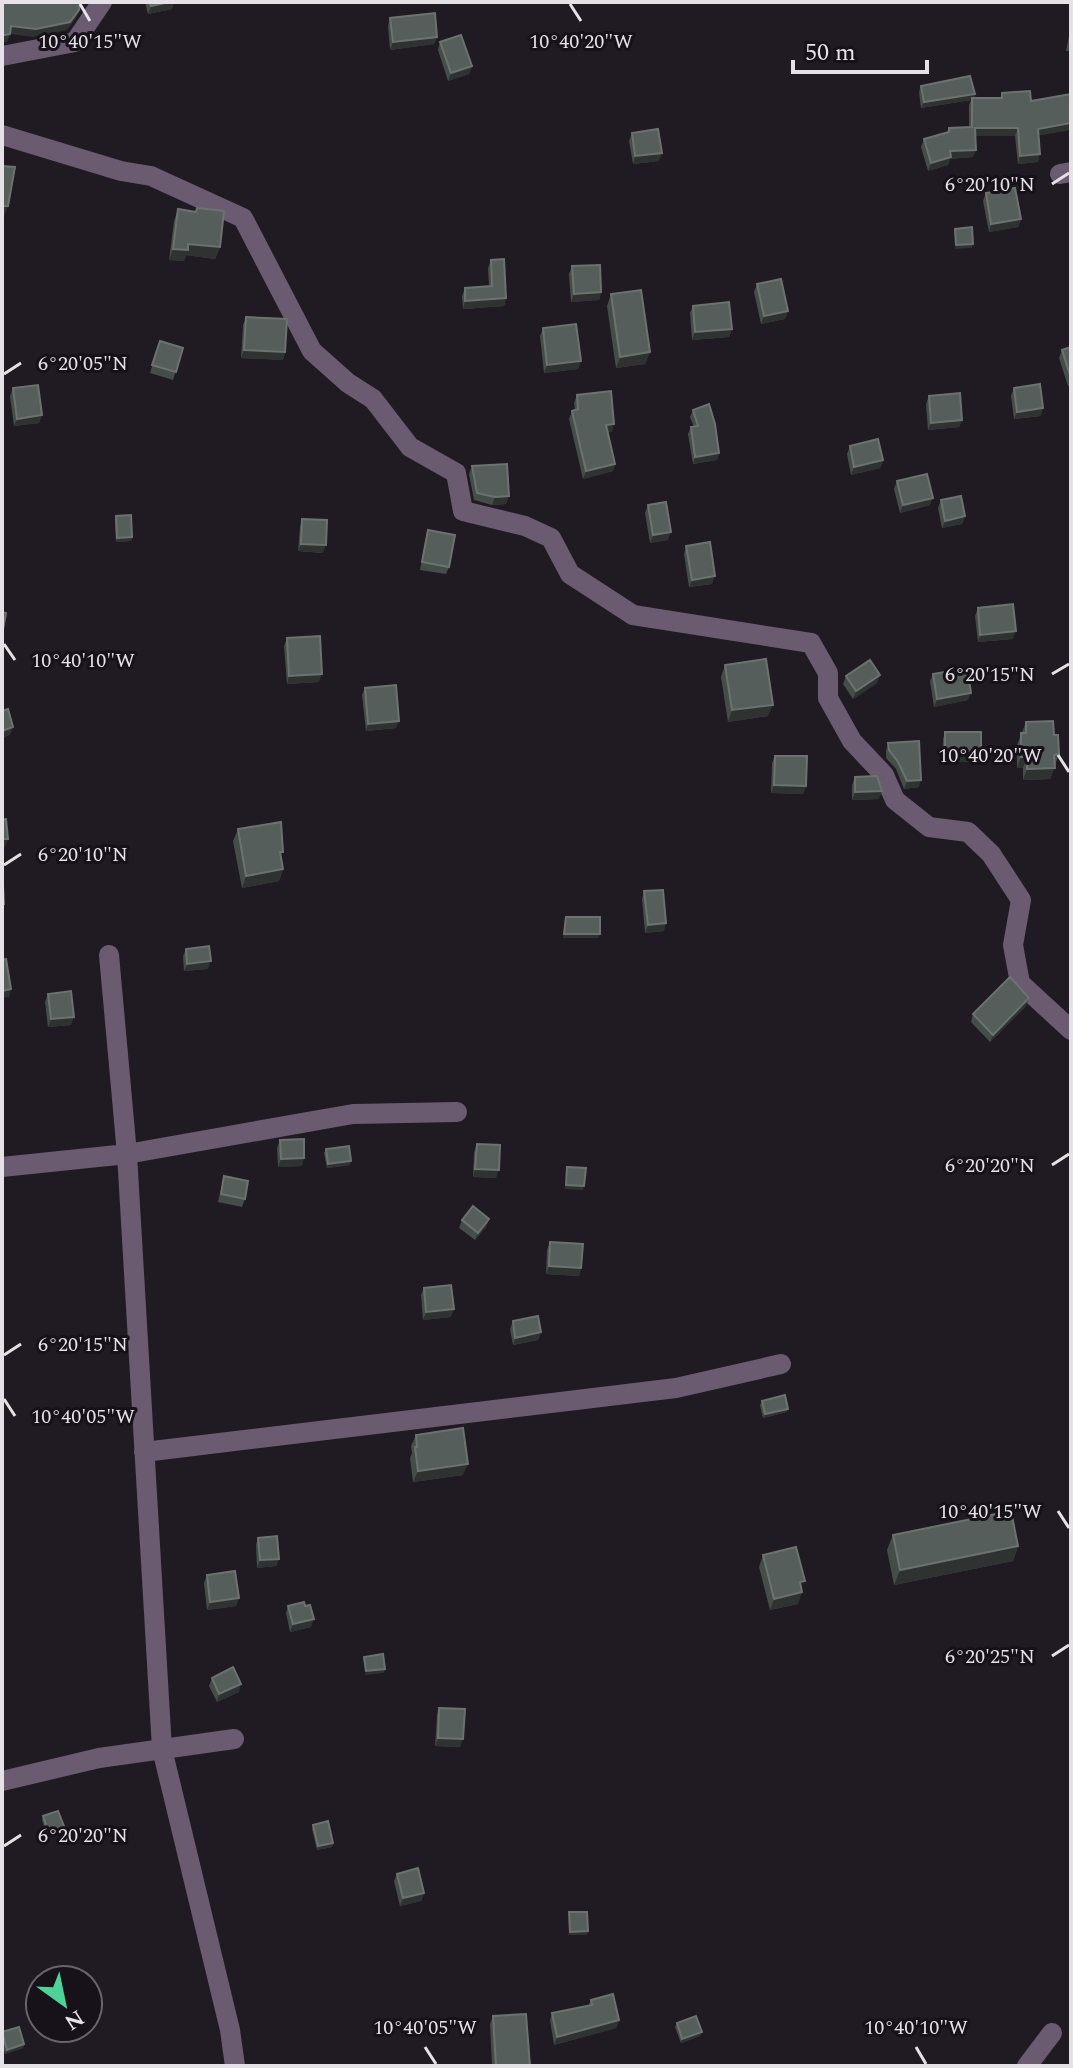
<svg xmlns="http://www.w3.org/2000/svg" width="1073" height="2068" viewBox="0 0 1073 2068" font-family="Spectral,serif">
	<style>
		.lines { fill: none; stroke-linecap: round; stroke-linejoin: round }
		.minor { stroke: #6a5b70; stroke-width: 20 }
		.wall { fill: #444e49 }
		.shaded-wall { fill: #2e3332 }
		.building { fill: #555e5a; stroke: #6c7270; stroke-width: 2 }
		.ticks { fill: none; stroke: #e5e1e7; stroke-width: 3 }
		.ticks-label { font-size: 20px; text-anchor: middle; fill: #e5e1e7; stroke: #171119; stroke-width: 6; stroke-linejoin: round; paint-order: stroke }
	</style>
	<rect width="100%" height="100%" fill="#201a22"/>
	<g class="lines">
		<path class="minor" d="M2 56 75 42 102 2
			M2 135 121 171 151 176 243 218 312 351 348 383 373 399 410 447 456 473 463 511 525 526 551 538 570 574 633 615 811 643 828 673V698L852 741 884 775 895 800 929 827 968 832 991 854 1021 900 1013 945 1020 983 1071 1030
			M1060 174 1071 172
			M109 955 127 1154 162 1749 230 2030 235 2066
			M2 1167 127 1154 353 1114 457 1112
			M144 1452 676 1388 781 1364
			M2 1781 99 1758 234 1739
			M1027 2066 1052 2033"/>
	</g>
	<path class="wall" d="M145 2H174L172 9 148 14Z
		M390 18 437 37 434 44 390 50 388 26Z
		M1071 25V51H1066Z
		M440 42 472 66 469 74 448 81 438 50Z
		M921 86 975 94 974 98H1000L1002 93 1031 101 1039 136 1038 162 1018 164 1015 136H975L973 157 950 159 948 165 928 171 921 147 924 139 947 132 949 128 969 127V105L971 100 921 108 919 92Z
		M632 133 659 161 633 164 629 141Z
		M986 193 1021 219 1018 227 989 232 983 201Z
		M178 209 220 247 215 259 186 255 184 261 169 260 174 221Z
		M491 260 506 298 504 306 463 309 462 296 465 288 489 286 488 268Z
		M572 266 601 292 599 300 571 302 569 274Z
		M757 284 788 311 785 319 761 324 754 292Z
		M611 294 650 352 645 364 616 368 607 306Z
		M693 306 732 329 729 337 692 340 690 313Z
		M246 317 285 352 283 360 241 358 243 325Z
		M543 328 581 361 578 369 544 373 540 336Z
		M160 341 183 348 173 380 150 373Z
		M1071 347V385L1068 386 1059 358 1062 350Z
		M13 388 42 415 39 423 14 426 10 396Z
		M1014 388 1041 416 1014 419 1011 396Z
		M577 395 612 432H608L615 464 613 471 583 479 569 419 572 411 575 410 574 403Z
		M929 396 962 420 959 427 928 430 926 404Z
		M693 410 719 453 717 460 693 464 688 434 691 427H694L690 417Z
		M850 446 883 460 880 468 851 475 847 454Z
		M472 466 506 504 492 505 474 500 469 474Z
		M897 481 930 505 900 513 894 489Z
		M941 500 965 516 962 524 942 528 938 508Z
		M648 505 668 540 650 543 645 513Z
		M116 516 132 537 131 541 116 542 115 520Z
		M302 519 323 553 298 551 300 527Z
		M428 530 449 567 446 574 420 570 426 538Z
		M686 546 712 584 689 587 684 554Z
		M978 608 1013 639 978 642 975 616Z
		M287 638 319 682 287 684 284 646Z
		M725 665 768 716 728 722 721 677Z
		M933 674 968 700 934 707 930 681Z
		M846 676 877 683 853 699 843 684Z
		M365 688 396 728 366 731 362 695Z
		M1026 722 1054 735 1059 754 1050 779 1023 780V768H1017V745Z
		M945 732 981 755 978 762H942L943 739Z
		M888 743 919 787 904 789 896 769 886 758V751Z
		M775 756 806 786 803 794 771 793 772 763Z
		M855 777 879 799 852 800V785Z
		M238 829 281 857 283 869 279 881 242 888 233 841Z
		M644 891 664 931 645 933 642 899Z
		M186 949 208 969 184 971 183 956Z
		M48 994 71 1025 48 1027 45 1002Z
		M1026 1006 990 1042 971 1022 973 1014Z
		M280 1140 302 1166 278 1167 277 1148Z
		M477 1144 496 1178 473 1177 474 1152Z
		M326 1149 350 1165 327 1168 324 1153Z
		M224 1176 245 1199 242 1207 218 1202Z
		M489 1219 486 1227 475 1240 459 1228 462 1220Z
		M550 1242 581 1268 579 1276 546 1274 547 1250Z
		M424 1288 451 1317 423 1320 421 1295Z
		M513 1321 541 1332 538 1340 513 1345 510 1329Z
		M762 1401 787 1412 763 1418 760 1405Z
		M416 1435 463 1475 413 1482 410 1458 412 1453 411 1446Z
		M893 1535 1018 1546 1013 1561 894 1585 887 1550Z
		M258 1538 279 1559 276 1566 257 1568 256 1545Z
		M763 1555 801 1590 798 1604 770 1610 759 1567Z
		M207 1575 239 1598 236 1606 207 1610 204 1583Z
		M288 1606 311 1627 290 1632 286 1613Z
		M212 1678 239 1692 217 1702 209 1686Z
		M439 1708 460 1747 435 1746 437 1715Z
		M43 1816 64 1826 62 1830 47 1835 42 1820Z
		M313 1825 333 1843 332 1847 317 1850 312 1829Z
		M397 1874 424 1893 421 1901 400 1906 394 1881Z
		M591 2000 619 2020 616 2028 554 2045 550 2020 552 2013 588 2006Z
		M493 2016 530 2066H492L490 2024Z
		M677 2023 702 2032 700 2036 681 2043 675 2027Z
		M2 2032 24 2044 23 2048 5 2054 2 2043Z"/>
	<path class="shaded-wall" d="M169 2H174L172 9 148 14 151 6Z
		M79 10 76 18 67 30 33 37 10 34 7 42 2 43V35L11 26Z
		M437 37 434 44 390 50 393 42Z
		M472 66 469 74 448 81 451 73Z
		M975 94 973 100 972 98 971 100 921 108 924 102Z
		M1071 123V130L1036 136 1038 129Z
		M975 128H1018L1015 136H972Z
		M976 150 973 157 950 159 948 165 928 171 931 163 950 151Z
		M662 153 659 161 633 164 635 156Z
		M1040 154 1038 162 1018 164 1020 156Z
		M2 206H8L4 217H2Z
		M1021 219 1018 227 989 232 991 224Z
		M188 244 220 247 215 259 186 255 184 261 169 260 173 249Z
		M973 244 972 248 955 249 956 245Z
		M601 292 599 300 571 302 574 294Z
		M506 298 504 306 463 309 465 301Z
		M788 311 785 319 761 324 764 316Z
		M732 329 729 337 692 340 695 332Z
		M244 350 285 352 283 360 241 358Z
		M650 352 645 364 616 368 620 357Z
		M581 361 578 369 544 373 547 365Z
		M1043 408 1041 416 1014 419 1017 412Z
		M42 415 39 423 14 426 17 419Z
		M962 420 959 427 928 430 931 423Z
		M614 424 612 432 603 433 606 425Z
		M719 453 717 460 693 464 695 457Z
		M883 460 880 468 851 475 854 467Z
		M615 464 613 471 583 479 586 471Z
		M509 496 506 504 492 505 495 497Z
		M933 498 930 505 900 513 903 505Z
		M965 516 962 524 942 528 945 521Z
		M671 532 668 540 650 543 653 535Z
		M132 537 131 541 116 542 117 538Z
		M301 544 326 545 323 553 298 551Z
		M715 576 712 584 689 587 692 580Z
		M1016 631 1013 639 978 642 980 635Z
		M322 674 319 682 287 684 289 676Z
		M880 675 877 683 853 699 856 691Z
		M971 693 968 700 934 707 937 699Z
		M773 705 768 716 728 722 732 710Z
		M399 721 396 728 366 731 368 724Z
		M13 727 10 735 2 738V731Z
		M945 754 981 755 978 762H942Z
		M1021 757H1027L1023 768H1017Z
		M1055 768 1050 779 1023 780 1027 769Z
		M921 780 919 787 904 789 907 781Z
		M774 785 806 786 803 794 771 793Z
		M882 791 879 799 852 800 855 792Z
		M2 839H8L5 847H2Z
		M283 869 279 881 242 888 246 876Z
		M666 923 664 931 645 933 648 925Z
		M564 934H600L598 938H563Z
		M211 961 208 969 184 971 187 964Z
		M11 989 9 997 2 998V991Z
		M1029 998 1026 1006 990 1042 993 1035Z
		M74 1017 71 1025 48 1027 51 1019Z
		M304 1158 302 1166 278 1167 281 1159Z
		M351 1161 350 1165 327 1168 328 1164Z
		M475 1169 499 1170 496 1178 473 1177Z
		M566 1185 584 1186 583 1190 564 1189Z
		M489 1219 486 1227 475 1240 478 1233Z
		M549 1266 581 1268 579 1276 546 1274Z
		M454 1309 451 1317 423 1320 426 1312Z
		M541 1332 538 1340 513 1345 515 1338Z
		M788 1409 787 1412 763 1418 765 1414Z
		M468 1464 463 1475 413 1482 418 1471Z
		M1018 1546 1013 1561 894 1585 900 1570Z
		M279 1559 276 1566 257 1568 260 1560Z
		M802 1592 798 1604 770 1610 774 1599Z
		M239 1598 236 1606 207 1610 210 1602Z
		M314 1619 311 1627 290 1632 293 1624Z
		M385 1669 384 1673 365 1675 366 1671Z
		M241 1684 239 1692 217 1702 219 1694Z
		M438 1738 463 1739 460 1747 435 1746Z
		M64 1826 62 1830 47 1835 48 1831Z
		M333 1843 332 1847 317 1850 318 1846Z
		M424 1893 421 1901 400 1906 403 1898Z
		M588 1931 587 1935H568L570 1932Z
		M619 2020 616 2028 554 2045 557 2037Z
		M702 2032 700 2036 681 2043 682 2039Z
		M24 2044 23 2048 5 2054 7 2050Z"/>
	<path class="building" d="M2 2H80L79 10 70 22 36 29 11 26 10 34 5 35H2Z
		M150 2H169L151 6Z
		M435 13 437 37 393 42 390 18Z
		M461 35 472 66 451 73 440 42Z
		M970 76 975 94 924 102 921 86Z
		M1030 91 1031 101 1071 94V123L1038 129 1040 154 1020 156 1018 128H975L976 150 950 151 951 157 931 163 924 139 949 132V128L972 127V98H1002V93Z
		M658 129 662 153 635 156 632 133Z
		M2 166 15 167 8 206H2Z
		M1015 188 1021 219 991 224 986 193Z
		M197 208 224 211 220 247 188 244V250L173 249 178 209 196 212Z
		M972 227 973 244 956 245 955 229Z
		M504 259 506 298 465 301V288L492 286 491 260Z
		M600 265 601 292 574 294 572 266Z
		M781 279 788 311 764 316 757 284Z
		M641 290 650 352 620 357 611 294Z
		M729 302 732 329 695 332 693 306Z
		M246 317 287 319 285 352 244 350Z
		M576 324 581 361 547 365 543 328Z
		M160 341 183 348 176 372 152 365Z
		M1071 347V378L1062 350Z
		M1040 384 1043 408 1017 412 1014 388Z
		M38 385 42 415 17 419 13 388Z
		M611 391 614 424 606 425 615 464 586 471 572 411 578 409 577 395Z
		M960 393 962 420 931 423 929 396Z
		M709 404 715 424 719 453 695 457 691 427 698 426 693 410Z
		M878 439 883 460 854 467 850 446Z
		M507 464 509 496 495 497 477 493 472 466Z
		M927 474 933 498 903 505 897 481Z
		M961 496 965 516 945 521 941 500Z
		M666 502 671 532 653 535 648 505Z
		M131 515 132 537 117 538 116 516Z
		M302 519 327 520 326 545 301 544Z
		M428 530 455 535 449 567 422 562Z
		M710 542 715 576 692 580 686 546Z
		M1013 604 1016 631 980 635 978 608Z
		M2 612 6 613 2 635Z
		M320 636 322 674 289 676 287 638Z
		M766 659 773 705 732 710 725 665Z
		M870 660 880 675 856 691 846 676Z
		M967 668 971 693 937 699 933 674Z
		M396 685 399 721 368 724 365 688Z
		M8 709 13 727 2 731V711Z
		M1053 721 1054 735H1058L1059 754 1054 755 1055 768 1027 769V757H1021V733H1026V722Z
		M945 732H981V755L945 754Z
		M919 741 921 780 907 781 898 762 889 750 888 743Z
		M775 756H807L806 786 774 785Z
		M877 776 882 791 855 792V777Z
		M6 819 8 839H2V820Z
		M281 822 283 852H280L283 869 246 876 238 829Z
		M2 885H3L4 904H2Z
		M663 890 666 923 648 925 644 891Z
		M566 917H600V934H564Z
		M209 946 211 961 187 964 186 949Z
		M6 959 11 989 2 991V960Z
		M1010 977 1029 998 993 1035 973 1014Z
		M71 991 74 1017 51 1019 48 994Z
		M304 1139V1158L281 1159 280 1140Z
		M477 1144 500 1145 499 1170 475 1169Z
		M349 1146 351 1161 328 1164 326 1149Z
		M567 1167 586 1168 584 1186 566 1185Z
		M224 1176 248 1181 245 1199 221 1194Z
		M473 1206 489 1219 478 1233 462 1220Z
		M550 1242 583 1244 581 1268 549 1266Z
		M451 1285 454 1309 426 1312 424 1288Z
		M538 1316 541 1332 515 1338 513 1321Z
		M785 1395 788 1409 765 1414 762 1401Z
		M463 1428 468 1464 418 1471 415 1447H417L416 1435Z
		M1011 1511 1018 1546 900 1570 893 1535Z
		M277 1536 279 1559 260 1560 258 1538Z
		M796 1547 805 1581 800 1582 802 1592 774 1599 763 1555Z
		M235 1571 239 1598 210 1602 207 1575Z
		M304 1602 305 1606 310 1605 314 1619 293 1624 288 1606Z
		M383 1654 385 1669 366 1671 364 1657Z
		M233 1667 241 1684 219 1694 212 1678Z
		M439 1708 465 1709 463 1739 438 1738Z
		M58 1811 64 1826 48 1831 43 1816Z
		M328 1821 333 1843 318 1846 313 1825Z
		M418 1868 424 1893 403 1898 397 1874Z
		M569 1912H587L588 1931 570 1932Z
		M613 1994 619 2020 557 2037 552 2013 592 2005 591 2000Z
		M526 2014 530 2066H496L493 2016Z
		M696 2016 702 2032 682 2039 677 2023Z
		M19 2027 24 2044 7 2050 2 2032Z"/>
	<path class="ticks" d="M80 4 90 21M570 4 581 21M1052 184 1069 173M4 374 21 363M4 644 15 660M1052 674 1069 664M1058 755 1069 772M4 865 21 854M1052 1165 1069 1154M4 1355 21 1344M4 1399 15 1416M1058 1511 1069 1528M1052 1656 1069 1645M4 1846 21 1835M425 2047 436 2064M916 2047 926 2064"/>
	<g class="ticks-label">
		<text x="90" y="48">10°40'15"W</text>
		<text x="581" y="48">10°40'20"W</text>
		<text x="990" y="191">6°20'10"N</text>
		<text x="83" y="370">6°20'05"N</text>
		<text x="83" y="667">10°40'10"W</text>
		<text x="990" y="681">6°20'15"N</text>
		<text x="990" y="762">10°40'20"W</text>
		<text x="83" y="861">6°20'10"N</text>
		<text x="990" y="1172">6°20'20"N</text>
		<text x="83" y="1351">6°20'15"N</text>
		<text x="83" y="1423">10°40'05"W</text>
		<text x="990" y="1518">10°40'15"W</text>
		<text x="990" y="1663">6°20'25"N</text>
		<text x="83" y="1842">6°20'20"N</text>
		<text x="425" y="2034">10°40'05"W</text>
		<text x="916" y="2034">10°40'10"W</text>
	</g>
	<rect width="1073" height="2068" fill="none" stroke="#e5e1e7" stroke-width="8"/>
	<g transform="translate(64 2004) rotate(147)"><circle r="38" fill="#171119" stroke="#69646b" stroke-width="2"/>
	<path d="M0-6L14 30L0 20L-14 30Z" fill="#4dd39a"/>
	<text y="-12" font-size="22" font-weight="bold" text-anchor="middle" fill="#e5e1e7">N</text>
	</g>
	<path d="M793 60v12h134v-12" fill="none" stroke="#e5e1e7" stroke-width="4"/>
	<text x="805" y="60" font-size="24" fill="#e5e1e7" stroke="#171119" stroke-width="6" paint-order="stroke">50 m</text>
</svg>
